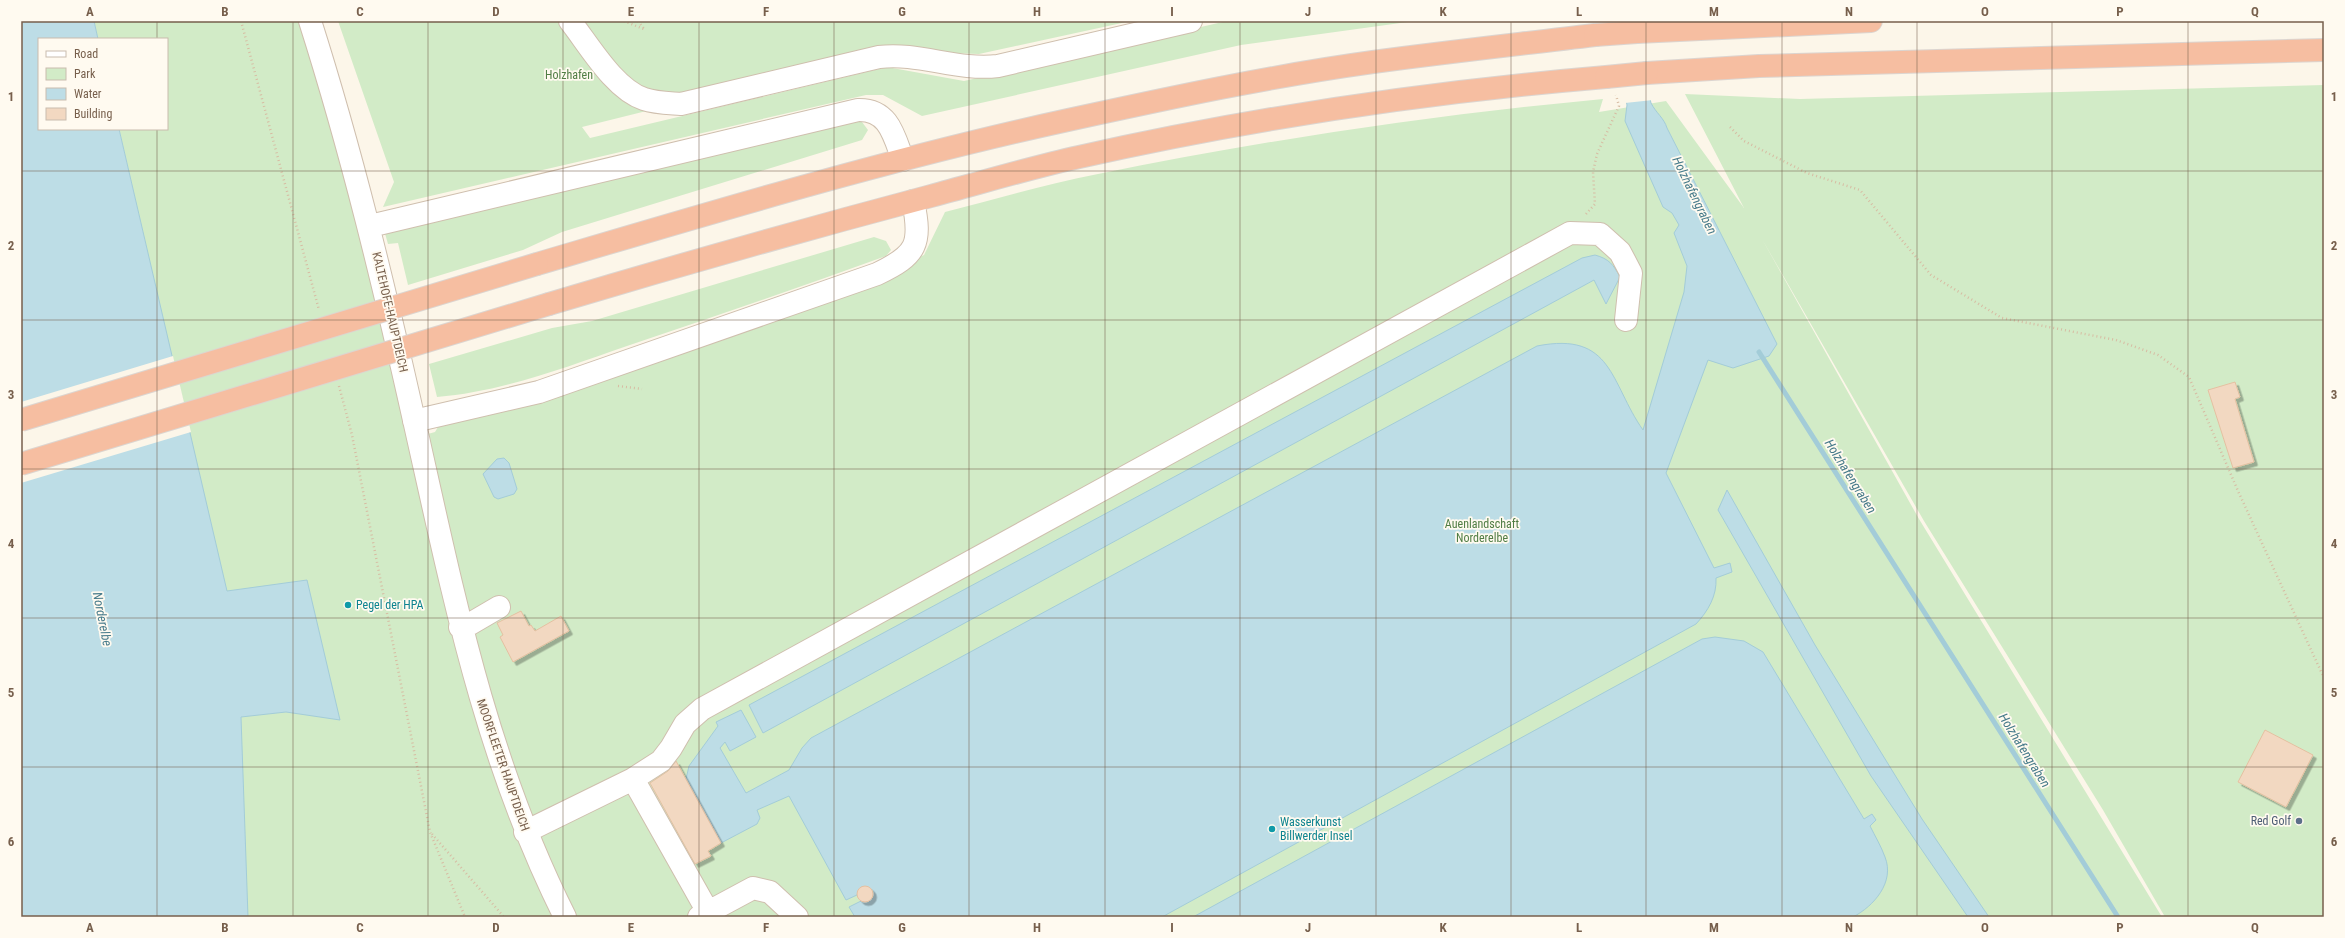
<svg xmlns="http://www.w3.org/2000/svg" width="2345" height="938" viewBox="0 0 2345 938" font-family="'Roboto Condensed',sans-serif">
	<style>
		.green { fill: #d2ebc7 }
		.water { fill: #bddde6; stroke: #a3ccd8 }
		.pier { fill: #fcf6e9 }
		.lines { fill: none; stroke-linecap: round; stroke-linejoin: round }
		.stream { stroke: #a3ccd8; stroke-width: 5 }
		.building { fill: #f2d8c1; stroke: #e4c0a1; filter: url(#shadow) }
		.minor-casing { stroke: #cfbfae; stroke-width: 24 }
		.highway-casing { stroke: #dcd5d0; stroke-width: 24 }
		.path { stroke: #d7bca3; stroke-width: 2.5; stroke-dasharray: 1 3; stroke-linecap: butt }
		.minor { stroke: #fff; stroke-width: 22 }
		.highway { stroke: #f6bea1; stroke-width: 22 }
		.highway-bridge-casing { stroke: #dcd5d0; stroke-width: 24; stroke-linecap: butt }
		.highway-bridge { stroke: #f6bea1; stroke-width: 22 }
		.grid { fill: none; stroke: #775f4c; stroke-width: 1; stroke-opacity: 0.55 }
		.culture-dot { fill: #0f9aa8; stroke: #fffaf0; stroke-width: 1.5 }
		.service-dot { fill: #5c6f8a; stroke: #fffaf0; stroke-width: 1.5 }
		.labels { text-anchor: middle; stroke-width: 3.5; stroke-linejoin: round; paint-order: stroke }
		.park-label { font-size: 12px; fill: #507d44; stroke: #fffaf0 }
		.street-label { font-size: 12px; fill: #775f4c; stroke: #fffaf0 }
		.culture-label { font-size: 12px; fill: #0d838f; stroke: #fffaf0; text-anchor: start }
		.service-label { font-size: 12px; fill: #4e5e75; stroke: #fffaf0; text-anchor: end }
		.water-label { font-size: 13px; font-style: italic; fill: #467a8a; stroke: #fffaf0 }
		.neatline { fill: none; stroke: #775f4c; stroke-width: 1.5 }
		.grid-label { font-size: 13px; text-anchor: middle; font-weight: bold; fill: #775f4c }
	</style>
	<defs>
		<filter id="shadow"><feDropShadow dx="3.5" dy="3.5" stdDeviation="0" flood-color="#0004"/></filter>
	</defs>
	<rect width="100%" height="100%" fill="#fcf6e9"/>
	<path class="green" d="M94 21H303L329 103 410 439 435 432 441 422 798 311 924 255 945 212C996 199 1046 184 1098 174 1264 140 1433 115 1603 99L1599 112 1666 101 1744 208 1685 94 1800 99 2324 85V917H2165L2103 810 1924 521 1762 239 1919 519 2162 917H21L205 502 119 129H167V39H98Z
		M338 21H1131L979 54 888 51 582 127 590 138 887 67 964 81 1227 21H1415L1241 45 922 116 883 95H866L383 207 394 182Z
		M851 117 862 122 868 130 862 140 562 232 523 250 408 285 398 243 388 244 384 230Z
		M874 237 886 241 891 250 886 256C800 287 714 317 627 346 566 367 502 392 437 397L429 364 552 328 592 321Z"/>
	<path class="water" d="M21 21H94L98 39H39V129H119L227 591 307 580 340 720 286 712 241 717 248 917H21Z
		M1631 21 1651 103C1656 113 1664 118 1667 128L1777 344 1769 356 1733 368 1708 360 1666 473 1714 568 1730 563 1732 572 1716 578C1717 596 1708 611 1696 624L1162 917H855L849 907 861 901H868L872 894 870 889 861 887 857 895 846 900 789 796 757 810 760 818 757 824 721 843 686 779 689 766 718 726 716 722 741 710 756 737 730 751 725 742 720 748 746 793 789 770 802 748 811 738 1537 346C1613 331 1610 383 1643 430L1684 292 1687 266 1674 233 1679 225 1672 213 1663 207 1625 121 1627 105 1620 67Z
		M1595 255C1609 259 1613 264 1620 277L1606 304 1594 280 763 733 749 705 1582 258Z
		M504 458 509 463 517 489 514 494 498 499 494 497 483 474 497 459Z
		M1727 490 1815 645 1922 819 1989 917H1968L1871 776 1718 510Z
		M1715 637 1744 641 1763 652 1864 819 1872 814 1876 820 1870 826C1875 836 1881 846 1885 857 1895 882 1874 906 1853 917H1193L1702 639Z"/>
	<path class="pier" d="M1608 21H1633L1653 100 1625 103Z
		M173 356 191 432 21 483V402Z"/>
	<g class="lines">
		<path class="stream" d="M1759 352 2118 917"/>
	</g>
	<path class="building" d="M2235 382 2240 397 2235 399 2254 462 2233 468 2208 390Z
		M521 611 529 626 531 625 535 631 561 616 569 631 513 662 500 637 503 635 497 623Z
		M2265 730 2313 755 2286 807 2238 782Z
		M676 761 721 843 708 851 711 856 695 864 650 783 668 771Z
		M857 894a8 8 0 1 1 16 0a8 8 0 1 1-16 0Z"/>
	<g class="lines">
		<g class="minor-casing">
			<path id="minor" d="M310 21C352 153 384 286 414 420 453 593 485 758 565 917
				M570 21C589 45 614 89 644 99 656 103 668 103 681 104L879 57C919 52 957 71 998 66L1191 21
				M370 226 858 110C889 109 894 136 903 160
				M414 421 539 392 877 274C917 255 922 244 913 201
				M460 627 470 624 499 607
				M633 779 708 912
				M525 832 633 779 661 761 671 748 685 724 702 709 1570 233 1600 234 1620 252 1631 273 1626 320
				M699 917 753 888 770 892 797 917"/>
		</g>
		<g class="highway-casing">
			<path id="highway" d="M1637 32 1871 21
				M1647 73 1759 66 2324 50
				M537 264C713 212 889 159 1068 120 1169 98 1271 76 1373 62 1447 52 1521 44 1595 35
				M549 304C676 266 803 230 931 196 980 183 1029 168 1079 157 1252 118 1429 92 1606 77"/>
		</g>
		<path class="path" d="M241 21 319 310
			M624 21 646 30
			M638 21 645 30
			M1730 127 1744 141 1807 173 1860 190 1931 275 2002 318 2116 340 2158 355 2189 377 2238 491 2324 678
			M1586 214 1595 204 1593 172 1597 154 1619 106 1616 95
			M339 386 352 435 430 832 465 917
			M618 386 642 389
			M432 834 504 917"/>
		<use href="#minor" class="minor"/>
		<use href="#highway" class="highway"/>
		<g class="highway-bridge-casing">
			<path id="highway-bridge" d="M1595 35 1637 32
				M1606 77 1647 73
				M21 420 537 264
				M21 464 549 304"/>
		</g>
		<use href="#highway-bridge" class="highway-bridge"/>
	</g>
	<path class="grid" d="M157 21V39M293 21V917M428 21V917M563 21V917M699 21V917M834 21V917M969 21V917M1105 21V917M1240 21V917M1376 21V917M1511 21V917M1646 21V917M1782 21V917M1917 21V917M2052 21V917M2188 21V917M157 129V917M21 171H2324M21 320H2324M21 469H2324M21 618H2324M21 767H2324"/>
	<g class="culture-dot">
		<circle cx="348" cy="605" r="4"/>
		<circle cx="1272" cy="829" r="4"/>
	</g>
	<circle class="service-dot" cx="2299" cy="821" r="4"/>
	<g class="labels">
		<g class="park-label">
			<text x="569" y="79">Holzhafen</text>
			<text x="1482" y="528">Auenlandschaft<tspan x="1482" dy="14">Norderelbe</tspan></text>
		</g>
		<g class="street-label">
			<text transform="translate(390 312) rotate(77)" y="4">KALTEHOFE-HAUPTDEICH</text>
			<text transform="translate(503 765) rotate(71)" y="4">MOORFLEETER HAUPTDEICH</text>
		</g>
		<g class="culture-label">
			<text x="356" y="609">Pegel der HPA</text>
			<text x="1280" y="826">Wasserkunst<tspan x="1280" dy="14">Billwerder Insel</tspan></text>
		</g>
		<g class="service-label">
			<text x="2291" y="825">Red Golf</text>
		</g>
		<g class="water-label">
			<text transform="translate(1695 195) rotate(64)" y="5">Holzhafengraben</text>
			<text transform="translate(1851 476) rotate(58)" y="5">Holzhafengraben</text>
			<text transform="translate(103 619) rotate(79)" y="5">Norderelbe</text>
			<text transform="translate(2025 750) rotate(58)" y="5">Holzhafengraben</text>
		</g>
	</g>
	<rect width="2345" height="938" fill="none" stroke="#fffaf0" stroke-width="44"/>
	<rect x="38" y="38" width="130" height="92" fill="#fffaf0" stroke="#c9bcae"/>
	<rect x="46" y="51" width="20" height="6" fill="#ffffff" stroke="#c9bcae"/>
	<text x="74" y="58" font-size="12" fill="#775f4c">Road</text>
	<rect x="46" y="68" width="20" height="12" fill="#d2ebc7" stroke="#c9bcae"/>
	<text x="74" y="78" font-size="12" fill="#775f4c">Park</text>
	<rect x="46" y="88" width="20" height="12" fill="#bddde6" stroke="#c9bcae"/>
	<text x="74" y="98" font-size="12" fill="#775f4c">Water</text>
	<rect x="46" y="108" width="20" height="12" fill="#f2d8c1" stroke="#c9bcae"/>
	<text x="74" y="118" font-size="12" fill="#775f4c">Building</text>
	<rect x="22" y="22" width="2301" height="894" class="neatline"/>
	<g class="grid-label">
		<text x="90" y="16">A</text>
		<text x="225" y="16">B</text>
		<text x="360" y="16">C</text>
		<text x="496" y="16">D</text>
		<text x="631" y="16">E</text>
		<text x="766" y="16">F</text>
		<text x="902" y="16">G</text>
		<text x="1037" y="16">H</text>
		<text x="1172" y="16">I</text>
		<text x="1308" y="16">J</text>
		<text x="1443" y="16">K</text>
		<text x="1579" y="16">L</text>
		<text x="1714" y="16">M</text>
		<text x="1849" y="16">N</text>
		<text x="1985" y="16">O</text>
		<text x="2120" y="16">P</text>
		<text x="2255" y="16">Q</text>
		<text x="11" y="101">1</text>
		<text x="2334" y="101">1</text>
		<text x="11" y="250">2</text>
		<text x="2334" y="250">2</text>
		<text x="11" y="399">3</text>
		<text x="2334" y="399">3</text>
		<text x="11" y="548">4</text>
		<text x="2334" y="548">4</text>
		<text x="11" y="697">5</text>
		<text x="2334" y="697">5</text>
		<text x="11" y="846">6</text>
		<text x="2334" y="846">6</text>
		<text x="90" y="932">A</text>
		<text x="225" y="932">B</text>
		<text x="360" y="932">C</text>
		<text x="496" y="932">D</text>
		<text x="631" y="932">E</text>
		<text x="766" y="932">F</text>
		<text x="902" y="932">G</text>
		<text x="1037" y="932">H</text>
		<text x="1172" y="932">I</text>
		<text x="1308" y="932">J</text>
		<text x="1443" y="932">K</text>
		<text x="1579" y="932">L</text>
		<text x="1714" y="932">M</text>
		<text x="1849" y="932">N</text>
		<text x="1985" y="932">O</text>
		<text x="2120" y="932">P</text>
		<text x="2255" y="932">Q</text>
	</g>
</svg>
